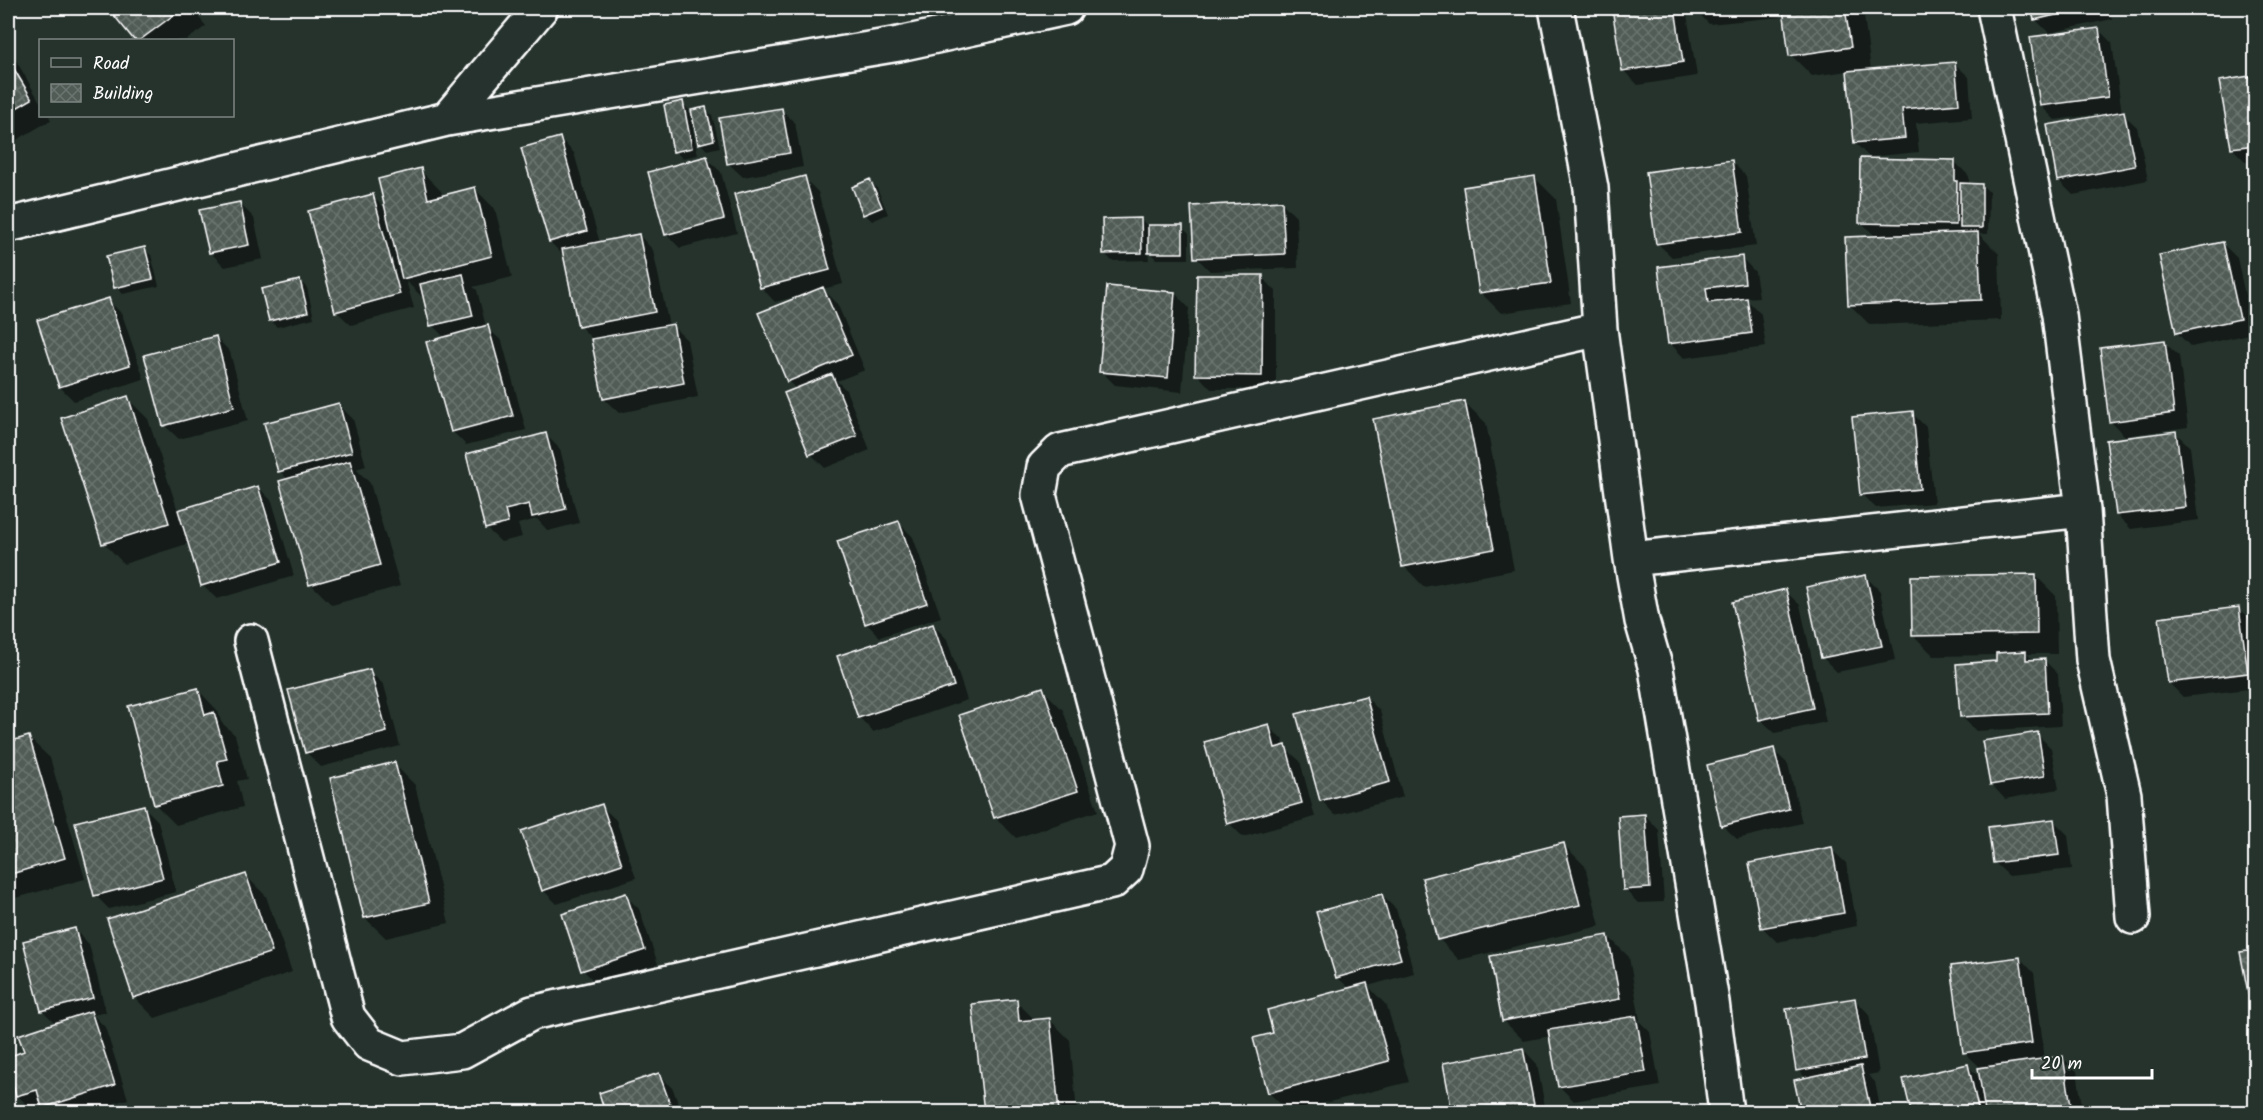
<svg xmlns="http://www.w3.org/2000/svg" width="2263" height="1120" viewBox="0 0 2263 1120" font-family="Kalam,sans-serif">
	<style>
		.shadow { fill: #0007 }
		.building { fill: url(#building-cross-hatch); stroke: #fff; stroke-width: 1.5 }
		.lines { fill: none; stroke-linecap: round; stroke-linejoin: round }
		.minor-casing { stroke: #fff; stroke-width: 38 }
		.minor { stroke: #26332d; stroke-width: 33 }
	</style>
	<defs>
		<pattern id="building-cross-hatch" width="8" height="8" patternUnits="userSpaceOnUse" patternTransform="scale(1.5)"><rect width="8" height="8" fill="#515c57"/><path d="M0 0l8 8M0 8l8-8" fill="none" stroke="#6b7470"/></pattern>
	</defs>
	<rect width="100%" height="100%" fill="#26332d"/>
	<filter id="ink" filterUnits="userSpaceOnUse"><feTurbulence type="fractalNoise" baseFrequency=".0167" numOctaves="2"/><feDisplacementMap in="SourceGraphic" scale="12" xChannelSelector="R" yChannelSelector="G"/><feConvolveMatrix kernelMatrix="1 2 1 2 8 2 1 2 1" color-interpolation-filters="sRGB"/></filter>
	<g filter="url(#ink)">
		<path class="shadow" d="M110 8H191L206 26 187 40H135Z
			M1614 8H1686L1697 76 1638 85 1624 71Z
			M1694 8H1778L1780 17 1709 24Z
			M1784 8H1863L1871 70 1954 63 1969 77 1972 118 1916 123 1919 152 1869 157 1855 143 1848 71 1812 76 1791 55Z
			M2032 8H2109L2112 19 2049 33 2035 19Z
			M2098 29 2112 43 2122 113 2137 127 2148 180 2073 195 2059 181 2049 127 2099 117V114L2055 120 2041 106Z
			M8 51 14 57 40 102V116H49L51 120 8 145Z
			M2256 77V160L2246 162 2232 148Z
			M682 103 689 110 698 155 682 158 675 151Z
			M705 109 712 115 720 147 707 150 700 143Z
			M781 109 795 123 803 167 743 177 728 163Z
			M560 138 574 153 600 243 639 235 653 250 669 326H672L687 340 698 397 619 413 604 399 593 340 580 326 564 256 550 242 523 149Z
			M706 158 721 172 737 233 680 248 666 234Z
			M1732 162 1746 176 1756 246 1672 257 1657 243Z
			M1955 162 1969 176V185H1982L1989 192 1988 234H1979L1999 254 2001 320 1870 325 1849 304 1876 237 1861 222Z
			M420 170 441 191 443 197 475 189 495 209 512 277 473 287 477 290 486 327 502 341 526 430 466 445 452 431 445 338 432 325 424 299 406 281 414 308 351 325 336 311 372 196 387 210Z
			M804 178 818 192 843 284 823 289 837 303 865 370 837 381 846 390 870 450 825 468 811 454 797 390 788 381 803 295 775 302 761 287Z
			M1535 178 1556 199 1571 303 1501 313 1480 292Z
			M870 181 877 188 888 214 872 221 865 214 854 188Z
			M1282 203 1296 217 1298 268 1210 271 1196 257Z
			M240 204 254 218 263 259 225 267 211 253Z
			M1141 219 1148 227H1182L1189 234V259H1156L1148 251 1149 260 1112 261 1105 254Z
			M2223 244 2237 258 2253 333 2191 347 2177 333Z
			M144 249 151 255 159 286 123 294 116 287Z
			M1741 257 1755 272 1759 297 1745 298 1761 314 1766 347 1684 358 1670 343 1659 268Z
			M1262 277 1276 291V389H1211L1197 374Z
			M300 281 307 288 314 318 277 327 270 320Z
			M1175 293 1189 308 1182 392 1115 385 1101 371Z
			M108 300 122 314 144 379 74 401 60 387Z
			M216 337 230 352 248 421 179 439 164 425Z
			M2164 342 2179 356 2188 427 2125 436 2111 422Z
			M127 398 148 419 178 511 258 487 272 501 294 576 217 599 202 585 190 543 124 564 104 543Z
			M1465 403 1486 423 1514 570 1424 587 1404 566Z
			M338 404 353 419 366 466 356 469 370 483 400 586 332 605 311 584 288 480 280 471Z
			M1912 413 1926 427 1934 503 1876 508 1861 494Z
			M2176 433 2190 447 2199 520 2131 529 2117 515Z
			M546 435 560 449 579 523 548 531 537 519 518 524 522 537 501 542 486 528Z
			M899 523 913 537 941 617 880 637 866 623Z
			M2035 575 2056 596 2057 654H2027L2034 661 2044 660 2058 674 2061 726 1976 731 1961 716 1998 663V655L1934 656 1913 635Z
			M1865 576 1880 591 1895 660 1837 672 1823 658 1808 589Z
			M1785 591 1800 605 1826 722 1775 733 1760 719Z
			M2238 608 2252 621 2256 617V688L2183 697 2169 683Z
			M933 625 947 639 967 700 873 732 859 717Z
			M369 671 384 685 400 746 321 767 306 752Z
			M1042 689 1063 710 1098 811 1016 838 995 817Z
			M198 690 218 711 221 722 235 735 247 779 237 781 243 807 176 825 155 804Z
			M1366 697 1380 711 1403 797 1335 815 1321 800Z
			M1268 726 1283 740 1284 747 1300 761 1315 817 1243 837 1229 823Z
			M2037 734 2051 748 2059 789 2005 799 1991 784Z
			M29 738 50 758 85 879 12 899 8 895V744Z
			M1773 750 1788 764 1802 823 1737 839 1722 825Z
			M394 764 415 785 449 923 386 938 365 918Z
			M143 806 158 821 176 892 109 909 95 895Z
			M601 806 616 820 636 878 557 904 543 890Z
			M1645 815 1659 830 1664 902 1638 903 1624 889Z
			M2054 821 2068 835 2072 869 2009 876 1994 862Z
			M1564 845 1585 866 1600 926 1459 960 1439 939Z
			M1831 849 1846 863 1857 926 1777 942 1762 927Z
			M246 876 266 896 292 972 155 1018 134 997Z
			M625 895 639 909 658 964 597 984 583 970Z
			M1381 895 1396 909 1414 973 1368 986 1387 1006 1409 1082 1289 1112 1269 1093 1274 1034 1350 989 1337 977Z
			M75 930 89 944 106 1012 93 1015 105 1027 128 1099 87 1112H49L43 1106 32 1110 18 1096 8 1058 26 1052 56 1024 42 1010Z
			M1608 936 1629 957 1640 1020H1638L1650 1032 1660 1086 1574 1101 1559 1086 1551 1036 1524 1041 1503 1020Z
			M2020 958 2034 973 2045 1060 2062 1057 2077 1071 2083 1112H1912L1905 1080 1968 1066 1981 1079 1979 1066 1964 1052Z
			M1854 999 1869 1014 1879 1073 1868 1075 1875 1082 1881 1112H1803L1796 1081 1807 1079 1798 1070Z
			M1016 1001 1036 1021 1049 1019 1070 1040 1077 1112H986L974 1006Z
			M1523 1049 1537 1064 1546 1112H1454L1445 1064Z
			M659 1075 673 1089 681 1112H607L601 1094Z"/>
		<path class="building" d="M108 8H183L140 40H134Z
			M1612 8H1675L1683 62 1622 71Z
			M1693 8H1723L1693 11Z
			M1783 8H1845L1851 47 1789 56Z
			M2031 8H2086L2034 20Z
			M2099 28 2108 97 2040 106 2030 37Z
			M8 59 32 99 8 113Z
			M1955 62 1959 104 1902 109 1905 138 1854 143 1847 71Z
			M2256 75V145L2231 148 2219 81Z
			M683 101 692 148 673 152 664 105Z
			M706 107 714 140 698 144 691 110Z
			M782 108 790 153 727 164 719 118Z
			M2124 111 2135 166 2057 181 2047 125Z
			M560 137 587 231 549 242 521 148Z
			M707 156 724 219 665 235 648 172Z
			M1860 158 1955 160V181H1957L1956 225 1859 223Z
			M1732 160 1742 232 1656 244 1646 172Z
			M421 168 428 199 475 187 492 256 402 279 378 179Z
			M805 176 830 270 760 288 734 194Z
			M1535 176 1551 283 1479 293 1463 187Z
			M870 179 882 207 863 215 852 187Z
			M1960 183 1982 184V228H1960Z
			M373 194 400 294 335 312 308 211Z
			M1282 201 1285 254 1194 258 1191 206Z
			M240 202 249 245 209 253 199 210Z
			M1141 218 1142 253 1103 254 1102 219Z
			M1148 225H1183V253H1148Z
			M1978 232 1981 300 1848 305 1845 237Z
			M639 234 655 312 578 327 562 249Z
			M2223 242 2240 319 2176 333 2159 255Z
			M145 247 153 279 114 288 106 256Z
			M1742 256 1745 283 1706 288 1708 303 1747 298 1752 333 1668 344 1658 267Z
			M463 274 473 316 430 326 420 284Z
			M1197 275H1263L1262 376 1195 375Z
			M300 280 308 312 269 321 261 289Z
			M1107 286 1175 292 1168 378 1099 372Z
			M823 287 852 355 787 382 758 313Z
			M109 298 130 365 59 387 37 320Z
			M673 324 684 383 603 399 591 339Z
			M488 325 513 416 451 432 426 342Z
			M216 336 234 407 163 426 144 355Z
			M2165 340 2174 413 2109 422 2100 348Z
			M832 374 857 436 809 455 784 393Z
			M128 396 169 523 102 544 61 418Z
			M1465 401 1494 549 1402 567 1373 419Z
			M339 403 352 452 278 472 264 423Z
			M1913 411 1920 489 1860 495 1852 417Z
			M2176 431 2186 507 2116 515 2106 440Z
			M546 433 566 509 532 517 529 504 505 510 508 523 485 529 466 454Z
			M350 461 380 565 309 585 279 481Z
			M258 486 281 562 201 586 178 510Z
			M899 521 927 603 865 624 837 541Z
			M2036 574 2037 634 1912 636 1911 576Z
			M1866 575 1882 646 1821 658 1806 587Z
			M1786 589 1813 708 1759 720 1732 602Z
			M2239 607 2248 673 2168 683 2159 617Z
			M2256 615V657L2249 616Z
			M933 624 954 686 858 718 837 656Z
			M2026 651V660L2045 659 2048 713 1960 717 1956 664 1996 661V653Z
			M370 669 387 732 305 753 288 690Z
			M1043 687 1078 791 994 818 959 715Z
			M198 688 205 715 214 712 227 759 217 761 223 786 154 805 128 706Z
			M1366 696 1390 782 1320 801 1296 714Z
			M1269 724 1275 748 1286 745 1302 803 1227 824 1204 742Z
			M2038 732 2045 776 1990 785 1982 741Z
			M29 736 65 858 8 875V742Z
			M1774 748 1789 809 1721 826 1707 765Z
			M395 762 429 903 364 918 330 778Z
			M602 804 622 864 542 891 521 831Z
			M144 805 163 878 94 896 75 822Z
			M1645 814 1650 888 1623 890 1618 816Z
			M2054 819 2059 855 1993 863 1988 827Z
			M1564 843 1580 905 1437 940 1422 878Z
			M1832 847 1844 913 1761 928 1749 863Z
			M246 874 272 952 133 998 107 919Z
			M626 893 645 950 581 971 562 914Z
			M1382 894 1401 959 1336 978 1316 912Z
			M75 928 93 998 41 1011 23 941Z
			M1608 935 1620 999 1502 1021 1490 956Z
			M2256 950V1033L2240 952Z
			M2020 957 2032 1043 1963 1053 1951 966Z
			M1367 983 1389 1061 1268 1093 1253 1038 1273 1033 1267 1010Z
			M1855 998 1865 1059 1796 1071 1786 1009Z
			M1017 999 1019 1021 1050 1018 1059 1112H984L972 1004Z
			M91 1011 115 1085 42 1108 37 1090 16 1096 8 1067V1057L24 1051 18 1035Z
			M1636 1016 1646 1072 1558 1087 1548 1030Z
			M1523 1048 1535 1110 1524 1112H1452L1443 1063Z
			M2063 1056 2072 1112H1985L1978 1068Z
			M1968 1064 1979 1112H1911L1903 1079Z
			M1861 1066 1871 1112H1801L1794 1080Z
			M659 1073 673 1112H605L599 1093Z
			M2237 1108 2238 1112H2217Z"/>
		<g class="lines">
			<g class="minor-casing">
				<path id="minor" d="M1556 8 1591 188 1600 329 1631 559 1642 621 1656 669 1712 1002 1726 1112
					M1994 8 2059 315 2083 510 2093 660 2124 795 2133 917
					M447 119 541 8
					M8 225 447 119 899 44 1066 8
					M1631 559 2083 510
					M251 641 348 1017 369 1044 403 1058 462 1051 532 1013 1112 882 1126 869 1132 846 1039 495 1044 467 1060 451 1600 329"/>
			</g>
			<use href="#minor" class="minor"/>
		</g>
	</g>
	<rect width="2263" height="1120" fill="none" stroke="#26332d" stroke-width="30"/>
	<rect x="15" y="15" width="2233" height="1090" fill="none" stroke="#fff" stroke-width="2" filter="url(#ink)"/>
	<rect x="39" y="39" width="195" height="78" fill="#26332d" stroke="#7d8581" stroke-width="1.5"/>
	<rect x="51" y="58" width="30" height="9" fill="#26332d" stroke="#7d8581" stroke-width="1.5"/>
	<text x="93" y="69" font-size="18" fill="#ffffff">Road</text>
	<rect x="51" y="84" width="30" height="18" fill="url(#building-cross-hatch)" stroke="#7d8581" stroke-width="1.5"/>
	<text x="93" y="99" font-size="18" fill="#ffffff">Building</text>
	<path d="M2032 1069v9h120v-9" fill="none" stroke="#ffffff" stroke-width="3"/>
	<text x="2041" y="1069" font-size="18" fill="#ffffff" stroke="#26332d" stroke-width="4.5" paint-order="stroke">20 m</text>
</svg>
